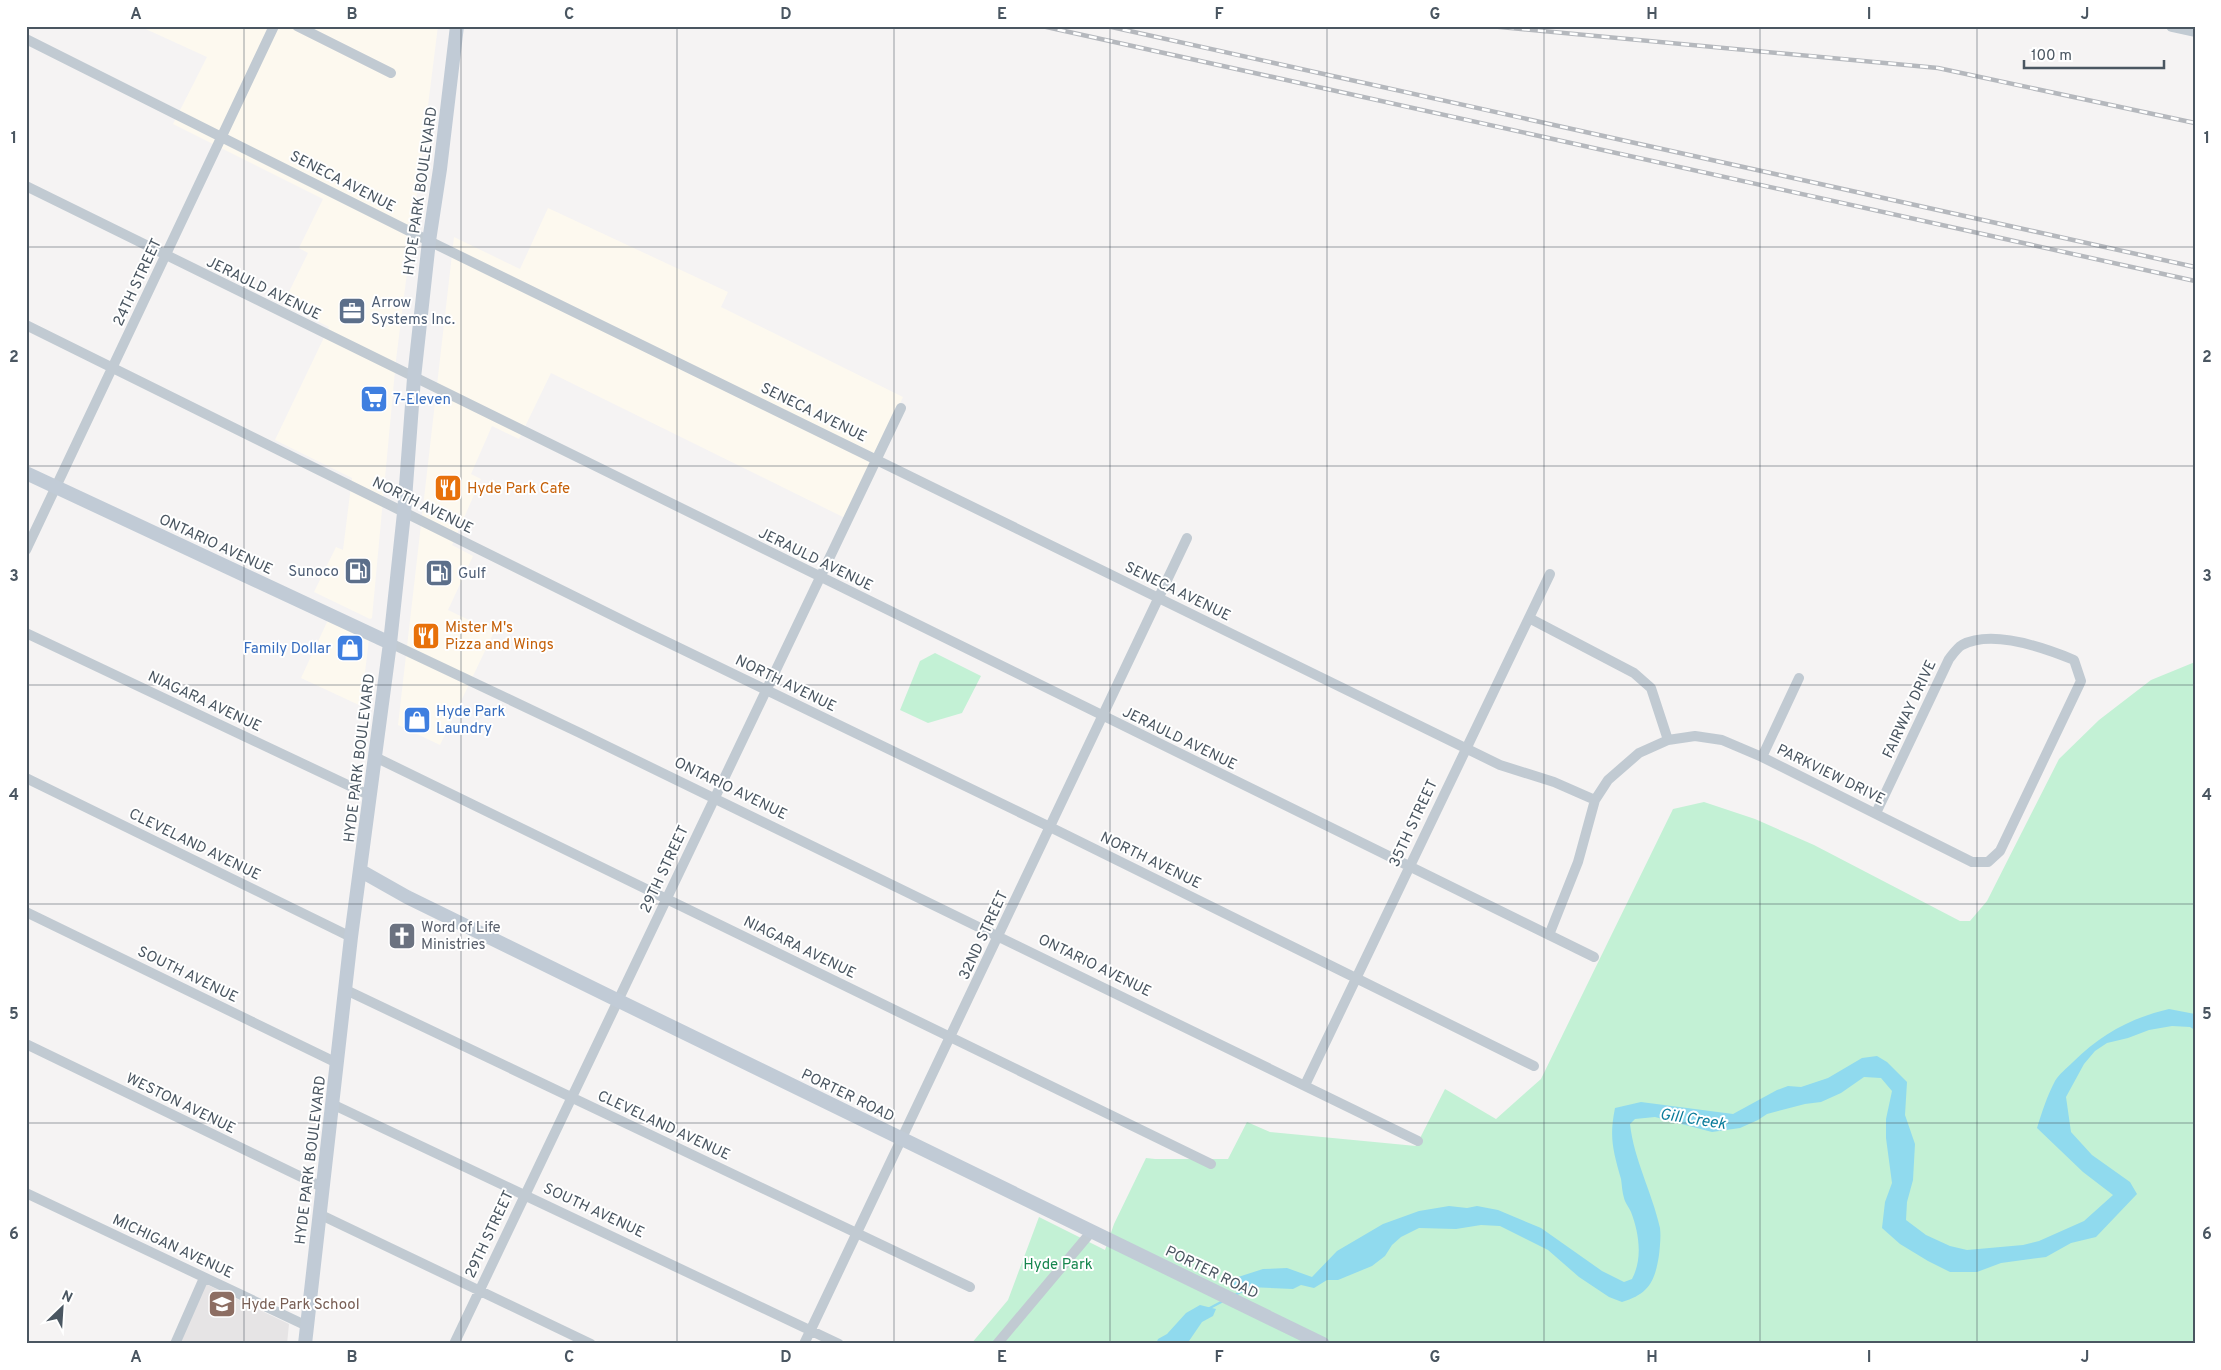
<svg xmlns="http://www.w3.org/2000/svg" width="2221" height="1370" viewBox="0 0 2221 1370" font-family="Overpass,sans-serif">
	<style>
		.commercial { fill: #fdf9ef }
		.education { fill: #e6e4e5 }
		.green { fill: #c3f1d5 }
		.water { fill: #90daee }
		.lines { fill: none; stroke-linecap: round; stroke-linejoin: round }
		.stream { stroke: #90daee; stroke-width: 2.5 }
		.minor { stroke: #c1cad2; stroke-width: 10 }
		.tertiary { stroke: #c1cad2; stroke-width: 12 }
		.secondary { stroke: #c1cbd6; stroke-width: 14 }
		.rail-casing { stroke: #b5b8bd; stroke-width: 4.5 }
		.rail { stroke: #fff; stroke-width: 2.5; stroke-dasharray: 8; stroke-linecap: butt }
		.grid { fill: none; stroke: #4a5661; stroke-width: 1; stroke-opacity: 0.55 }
		.labels { text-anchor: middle; stroke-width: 4; stroke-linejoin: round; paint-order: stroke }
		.street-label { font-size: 15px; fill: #4a5661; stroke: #fff }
		.service-label { font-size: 15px; fill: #4e5e75; stroke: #fff; text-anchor: start }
		.shop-label { font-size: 15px; fill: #366cbe; stroke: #fff; text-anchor: start }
		.food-label { font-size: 15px; fill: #c56008; stroke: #fff; text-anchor: start }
		.worship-label { font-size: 15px; fill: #5b616d; stroke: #fff; text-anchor: start }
		.park-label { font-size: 15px; fill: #17864f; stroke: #fff }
		.education-label { font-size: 15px; fill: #785e54; stroke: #fff; text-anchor: start }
		.water-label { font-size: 16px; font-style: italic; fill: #0c7c9b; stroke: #fff }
		.neatline { fill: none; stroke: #4a5661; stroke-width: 2 }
		.grid-label { font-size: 16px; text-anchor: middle; font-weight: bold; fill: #4a5661 }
	</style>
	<rect width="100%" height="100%" fill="#f5f3f3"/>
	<path class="commercial" d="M139 26H438L396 360 372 618 370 619 314 592 336 547 343 550 352 478 275 440 329 327 283 304 308 253 299 248 323 199 173 124 207 57Z
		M548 208 728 292 721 307 903 397 845 518 551 373 519 439 492 426 471 474 481 479 452 545 473 556 448 610 494 632 440 745 398 725 454 237 520 269Z
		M328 620 369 639 361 706 301 678Z"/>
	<path class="education" d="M206 1284 289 1324 287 1344H179Z"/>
	<path class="green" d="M935 653 981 676 962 713 928 723 900 710 920 661Z
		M2195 662V1344H971L1008 1300 1039 1217 1105 1250 1114 1224 1146 1158 1155 1159H1228L1247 1122 1270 1132 1416 1146 1445 1089 1496 1119 1541 1079 1673 809 1704 802 1755 819 1814 845 1960 921H1970L1987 901 2059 759 2099 720 2151 680Z"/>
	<path class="water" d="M2169 1009 2195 1014V1030L2190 1027 2172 1026 2149 1030 2128 1038 2107 1043 2095 1051 2084 1064 2066 1097 2071 1132 2092 1155 2130 1182 2137 1194 2096 1237 2071 1243 2046 1257 2001 1263 1977 1272H1950L1928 1261 1900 1244 1882 1228 1885 1202 1892 1183 1886 1138V1119L1892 1091 1881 1078 1864 1077 1841 1093 1821 1102 1805 1104 1767 1114 1758 1120 1740 1128 1712 1132 1655 1117 1635 1119 1630 1124C1634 1160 1652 1192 1660 1228 1661 1236 1660 1246 1659 1255 1655 1281 1649 1294 1622 1302L1609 1297 1579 1277 1548 1250 1500 1226 1481 1225 1456 1229 1419 1228 1401 1237 1392 1245 1385 1256 1372 1266 1338 1280H1327L1314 1288 1301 1285 1293 1289 1249 1287 1241 1291 1228 1285 1233 1282 1235 1278 1263 1269 1287 1268 1312 1277 1337 1251 1383 1224 1419 1211 1449 1206 1467 1208 1477 1206 1498 1210 1541 1228 1602 1271 1624 1282 1632 1279C1643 1258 1639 1233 1631 1212 1629 1207 1625 1203 1624 1198 1622 1192 1622 1185 1621 1179 1613 1151 1609 1137 1615 1108L1641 1102 1733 1114 1777 1090 1788 1086 1801 1087 1828 1078 1862 1058 1877 1056 1887 1062 1907 1082 1905 1115 1915 1144 1913 1180 1907 1202 1906 1220 1926 1235 1950 1246 1967 1250 2023 1245 2039 1241 2084 1221 2113 1195 2083 1172 2037 1128C2042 1112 2047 1096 2055 1081 2059 1074 2067 1068 2073 1062 2101 1034 2131 1018 2169 1009Z
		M1200 1305 1216 1309 1213 1316 1202 1322 1189 1341 1184 1344H1156L1158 1339 1167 1334 1186 1313Z"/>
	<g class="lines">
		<path class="stream" d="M1235 1295 1252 1286
			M1208 1309 1223 1301"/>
		<path class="minor" d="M297 26 391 73
			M26 39 429 241 1500 765 1554 782 1595 800
			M26 186 1594 957
			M26 325 638 628 1050 827 1534 1066
			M26 550 274 26
			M1529 618 1634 673 1651 688 1668 740
			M26 633 371 796
			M390 643 580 733 1418 1141
			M375 757 1211 1164
			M1762 757 1799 678
			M26 778 351 937
			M26 912 337 1063
			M1549 935 1578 862 1595 800 1608 780 1639 753 1668 740 1695 736 1722 740 1762 757 1972 862H1988L2000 851 2081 681 2074 660C2045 648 1992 629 1962 645 1957 648 1953 654 1949 659L1876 813
			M346 990 970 1287
			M26 1044 322 1187
			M1305 1085 1550 574
			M334 1105 839 1344
			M26 1193 307 1326
			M319 1214 591 1344
			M175 1344 204 1278
			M454 1344 901 408
			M804 1344 1187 538
			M997 1344 1092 1231"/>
		<path class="tertiary" d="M2172 26 2195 31"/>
		<path class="secondary" d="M26 473 390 643
			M361 871 407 897 617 1000 1323 1344
			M305 1344 351 937 390 643 404 513 414 378 429 241 440 169 457 26"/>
		<g class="rail-casing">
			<path id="rail" d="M1042 26 2195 281
				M1107 26 2195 267
				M1490 26 1938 68 2195 123"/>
		</g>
		<use href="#rail" class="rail"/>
	</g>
	<path class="grid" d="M244 26V1344M461 26V1344M677 26V1344M894 26V1344M1110 26V1344M1327 26V1344M1544 26V1344M1760 26V1344M1977 26V1344M26 247H2195M26 466H2195M26 685H2195M26 904H2195M26 1123H2195"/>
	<defs>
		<g id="office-square" transform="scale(1.4375)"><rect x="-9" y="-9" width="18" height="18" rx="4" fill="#5c6f8a" stroke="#fff"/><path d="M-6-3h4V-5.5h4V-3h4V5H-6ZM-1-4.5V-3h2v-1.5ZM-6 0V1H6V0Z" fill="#fff"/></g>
		<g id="supermarket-square" transform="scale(1.4375)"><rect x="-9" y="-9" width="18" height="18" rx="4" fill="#3f7fe0" stroke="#fff"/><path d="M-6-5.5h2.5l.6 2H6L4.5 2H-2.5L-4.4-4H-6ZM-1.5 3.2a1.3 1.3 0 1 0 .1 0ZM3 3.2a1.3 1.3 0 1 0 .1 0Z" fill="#fff"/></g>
		<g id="restaurant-square" transform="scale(1.4375)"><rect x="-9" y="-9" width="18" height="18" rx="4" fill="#e8710a" stroke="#fff"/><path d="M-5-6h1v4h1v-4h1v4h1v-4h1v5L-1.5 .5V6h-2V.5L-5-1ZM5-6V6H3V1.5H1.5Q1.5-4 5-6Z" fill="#fff"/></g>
		<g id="fuel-square" transform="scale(1.4375)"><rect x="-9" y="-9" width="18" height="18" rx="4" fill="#5c6f8a" stroke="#fff"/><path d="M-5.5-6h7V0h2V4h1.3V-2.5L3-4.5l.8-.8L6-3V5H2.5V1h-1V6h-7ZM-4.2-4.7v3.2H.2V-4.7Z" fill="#fff"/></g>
		<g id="shop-square" transform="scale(1.4375)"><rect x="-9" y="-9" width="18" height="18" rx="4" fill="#3f7fe0" stroke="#fff"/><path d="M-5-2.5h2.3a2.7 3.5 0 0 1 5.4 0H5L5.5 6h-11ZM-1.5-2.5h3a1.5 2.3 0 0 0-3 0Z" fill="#fff"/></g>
		<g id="church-square" transform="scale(1.4375)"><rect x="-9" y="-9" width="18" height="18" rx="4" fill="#6b7280" stroke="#fff"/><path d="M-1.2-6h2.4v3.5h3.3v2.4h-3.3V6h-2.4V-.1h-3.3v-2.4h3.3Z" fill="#fff"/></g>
		<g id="school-square" transform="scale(1.4375)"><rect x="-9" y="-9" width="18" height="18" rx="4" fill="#8d6e63" stroke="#fff"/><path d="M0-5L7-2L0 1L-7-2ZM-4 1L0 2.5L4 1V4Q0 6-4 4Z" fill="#fff"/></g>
	</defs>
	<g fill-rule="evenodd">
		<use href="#office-square" x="352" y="311"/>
		<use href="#supermarket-square" x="374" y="399"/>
		<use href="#restaurant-square" x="448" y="488"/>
		<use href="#fuel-square" x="358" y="571"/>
		<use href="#fuel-square" x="439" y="573"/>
		<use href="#restaurant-square" x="426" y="636"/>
		<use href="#shop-square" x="350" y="648"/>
		<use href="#shop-square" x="417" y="720"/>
		<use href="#church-square" x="402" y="936"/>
		<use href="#school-square" x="222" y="1304"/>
	</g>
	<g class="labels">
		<g class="street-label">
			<text transform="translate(343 181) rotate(27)" y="5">SENECA AVENUE</text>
			<text transform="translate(420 191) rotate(-82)" y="5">HYDE PARK BOULEVARD</text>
			<text transform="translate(137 282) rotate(-65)" y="5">24TH STREET</text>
			<text transform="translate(264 288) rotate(26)" y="5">JERAULD AVENUE</text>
			<text transform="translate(814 412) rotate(26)" y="5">SENECA AVENUE</text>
			<text transform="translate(423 505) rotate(26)" y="5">NORTH AVENUE</text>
			<text transform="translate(216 544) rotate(25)" y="5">ONTARIO AVENUE</text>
			<text transform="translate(816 559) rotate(26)" y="5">JERAULD AVENUE</text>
			<text transform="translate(1178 591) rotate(26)" y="5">SENECA AVENUE</text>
			<text transform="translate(786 683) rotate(26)" y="5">NORTH AVENUE</text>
			<text transform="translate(205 701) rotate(25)" y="5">NIAGARA AVENUE</text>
			<text transform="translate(1909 709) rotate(-65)" y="5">FAIRWAY DRIVE</text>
			<text transform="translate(1180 738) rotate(26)" y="5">JERAULD AVENUE</text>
			<text transform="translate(359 758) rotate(-83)" y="5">HYDE PARK BOULEVARD</text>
			<text transform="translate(1831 774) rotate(26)" y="5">PARKVIEW DRIVE</text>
			<text transform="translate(731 788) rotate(26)" y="5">ONTARIO AVENUE</text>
			<text transform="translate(1413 823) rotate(-65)" y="5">35TH STREET</text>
			<text transform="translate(195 844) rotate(26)" y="5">CLEVELAND AVENUE</text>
			<text transform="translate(1151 860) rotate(26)" y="5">NORTH AVENUE</text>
			<text transform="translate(664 869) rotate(-65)" y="5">29TH STREET</text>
			<text transform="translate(983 935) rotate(-65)" y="5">32ND STREET</text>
			<text transform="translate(800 947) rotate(26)" y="5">NIAGARA AVENUE</text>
			<text transform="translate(1095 965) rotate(26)" y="5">ONTARIO AVENUE</text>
			<text transform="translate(188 974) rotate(26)" y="5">SOUTH AVENUE</text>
			<text transform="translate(848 1095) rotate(26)" y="5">PORTER ROAD</text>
			<text transform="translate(181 1103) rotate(26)" y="5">WESTON AVENUE</text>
			<text transform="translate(664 1125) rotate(25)" y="5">CLEVELAND AVENUE</text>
			<text transform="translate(310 1160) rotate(-83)" y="5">HYDE PARK BOULEVARD</text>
			<text transform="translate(594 1210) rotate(25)" y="5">SOUTH AVENUE</text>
			<text transform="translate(489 1234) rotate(-65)" y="5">29TH STREET</text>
			<text transform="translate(173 1246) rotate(25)" y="5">MICHIGAN AVENUE</text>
			<text transform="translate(1212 1272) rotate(26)" y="5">PORTER ROAD</text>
		</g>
		<g class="service-label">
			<text x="371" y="307">Arrow<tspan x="371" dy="17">Systems Inc.</tspan></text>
			<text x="339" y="576" text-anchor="end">Sunoco</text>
			<text x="458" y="578">Gulf</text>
		</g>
		<g class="shop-label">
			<text x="393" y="404">7-Eleven</text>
			<text x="331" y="653" text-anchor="end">Family Dollar</text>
			<text x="436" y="716">Hyde Park<tspan x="436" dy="17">Laundry</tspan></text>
		</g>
		<g class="food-label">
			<text x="467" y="493">Hyde Park Cafe</text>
			<text x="445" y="632">Mister M's<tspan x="445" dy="17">Pizza and Wings</tspan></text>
		</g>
		<g class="worship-label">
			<text x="421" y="932">Word of Life<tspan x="421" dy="17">Ministries</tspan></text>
		</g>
		<g class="park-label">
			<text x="1058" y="1269">Hyde Park</text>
		</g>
		<g class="education-label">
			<text x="241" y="1309">Hyde Park School</text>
		</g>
		<g class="water-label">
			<text transform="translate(1693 1118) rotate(9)" y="6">Gill Creek</text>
		</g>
	</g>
	<rect width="2221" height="1370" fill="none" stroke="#ffffff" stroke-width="55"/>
	<g transform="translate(62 1308) rotate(25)" stroke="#ffffff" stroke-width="4" paint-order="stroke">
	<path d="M0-4L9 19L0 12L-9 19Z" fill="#4a5661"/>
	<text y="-8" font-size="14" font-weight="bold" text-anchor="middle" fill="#4a5661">N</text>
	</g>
	<path d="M2024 60v8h140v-8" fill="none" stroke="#4a5661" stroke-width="2.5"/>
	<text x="2031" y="60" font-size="15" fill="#4a5661" stroke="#ffffff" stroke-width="4" paint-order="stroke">100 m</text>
	<rect x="28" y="28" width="2166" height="1314" class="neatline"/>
	<g class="grid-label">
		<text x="136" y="19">A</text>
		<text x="352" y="19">B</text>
		<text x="569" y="19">C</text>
		<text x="786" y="19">D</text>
		<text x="1002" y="19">E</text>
		<text x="1219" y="19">F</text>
		<text x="1435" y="19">G</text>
		<text x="1652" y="19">H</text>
		<text x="1869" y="19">I</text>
		<text x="2085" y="19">J</text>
		<text x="14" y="143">1</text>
		<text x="2207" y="143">1</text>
		<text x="14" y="362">2</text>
		<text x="2207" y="362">2</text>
		<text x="14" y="581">3</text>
		<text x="2207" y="581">3</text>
		<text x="14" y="800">4</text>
		<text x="2207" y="800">4</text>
		<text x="14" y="1019">5</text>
		<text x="2207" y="1019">5</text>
		<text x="14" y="1239">6</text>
		<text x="2207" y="1239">6</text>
		<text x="136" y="1362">A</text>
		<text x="352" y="1362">B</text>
		<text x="569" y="1362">C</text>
		<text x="786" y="1362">D</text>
		<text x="1002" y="1362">E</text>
		<text x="1219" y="1362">F</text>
		<text x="1435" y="1362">G</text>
		<text x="1652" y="1362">H</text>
		<text x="1869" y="1362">I</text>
		<text x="2085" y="1362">J</text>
	</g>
</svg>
